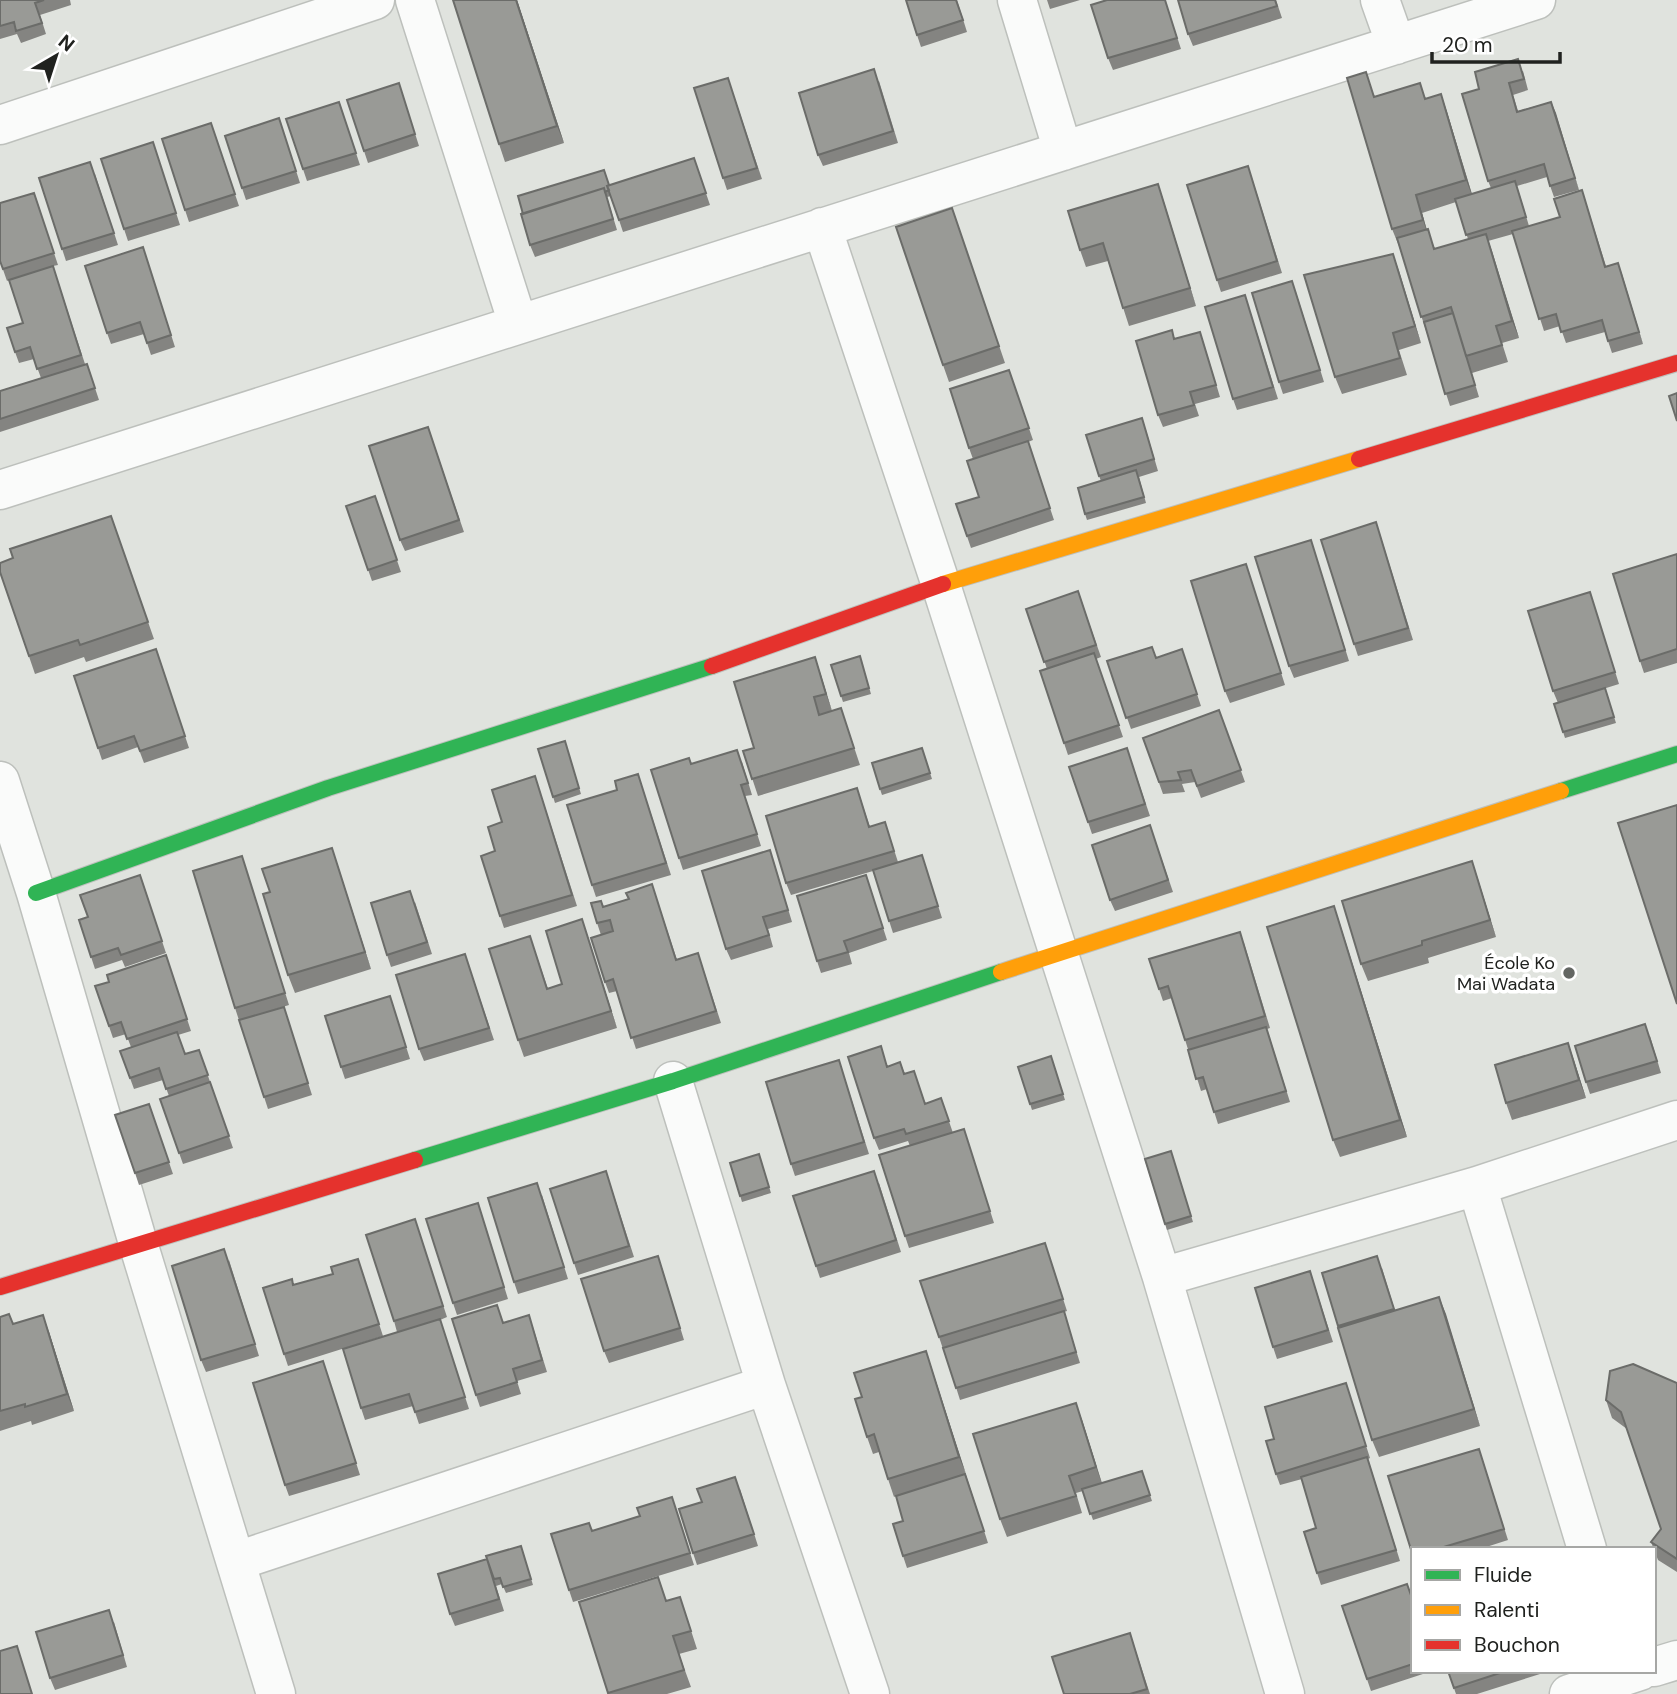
<svg xmlns="http://www.w3.org/2000/svg" width="1677" height="1694" viewBox="0 0 1677 1694" font-family="'DM Sans',sans-serif">
	<style>
		.lines { fill: none; stroke-linecap: round; stroke-linejoin: round }
		.street-casing { stroke: #bdc0bc; stroke-width: 41 }
		.fast-casing { stroke: #bdc0bc; stroke-width: 18 }
		.slow-casing { stroke: #bdc0bc; stroke-width: 18 }
		.jam-casing { stroke: #bdc0bc; stroke-width: 18 }
		.street { stroke: #fafbfa; stroke-width: 38 }
		.fast { stroke: #30b455; stroke-width: 16 }
		.slow { stroke: #ff9f0a; stroke-width: 16 }
		.jam { stroke: #e5322d; stroke-width: 16 }
		.wall { fill: #848481; fill-rule: evenodd }
		.shaded-wall { fill: #6b6c69 }
		.building { fill: #999a96; stroke: #6b6c69; stroke-width: 2 }
		.poi-dot { fill: #636662; stroke: #fff; stroke-width: 2.5 }
		.labels { text-anchor: middle; stroke-width: 7; stroke-linejoin: round; paint-order: stroke }
		.poi-label { font-size: 18px; fill: #20221f; stroke: #fff; text-anchor: end }
	</style>
	<rect width="100%" height="100%" fill="#e0e3de"/>
	<g class="lines">
		<g class="street-casing">
			<path id="street" d="M415 0 518 324
				M1017 0 1063 151
				M1380 0 1396 45
				M0 125 375 0
				M822 227 941 585 1162 1277 1285 1694
				M0 490 1536 0
				M0 781 36 893 138 1243 276 1694
				M673 1081 766 1385 870 1694
				M1477 1186 1587 1549
				M1162 1277 1477 1186 1677 1120
				M237 1561 766 1385
				M1654 1667 1677 1660
				M1569 1694 1640 1671"/>
		</g>
		<g class="fast-casing">
			<path id="fast" d="M1561 791 1677 754
				M36 893 328 788 712 666
				M415 1160 673 1081 1001 972"/>
		</g>
		<g class="slow-casing">
			<path id="slow" d="M943 584 1359 459
				M1001 972 1561 791"/>
		</g>
		<g class="jam-casing">
			<path id="jam" d="M1359 459 1677 363
				M712 666 943 584
				M0 1287 415 1160"/>
		</g>
		<use href="#street" class="street"/>
		<use href="#fast" class="fast"/>
		<use href="#slow" class="slow"/>
		<use href="#jam" class="jam"/>
	</g>
	<path class="wall" d="M0 0H70L71 5 40 15 46 34 21 43 17 34 0 39Z
		M517 0 564 143 505 162 499 144Z
		M957 0 967 32 921 47 917 35Z
		M1047 0H1080L1050 9Z
		M1165 0 1181 49 1113 70 1108 58Z
		M1276 0 1282 18 1193 46 1188 34Z
		M1523 71 1528 90 1513 95 1518 111 1551 102 1579 190 1554 197 1547 177 1517 186 1529 226 1560 217 1582 190 1606 266 1618 263 1643 344 1612 353 1605 332 1566 343 1560 326 1544 331 1513 234 1488 241 1519 338 1502 343 1508 362 1472 373 1470 367 1479 397 1450 406 1399 246 1392 229 1374 97 1420 83 1425 99 1441 94 1447 112 1472 194 1491 188 1488 181 1479 89ZM1456 202 1468 239 1435 249 1427 230 1422 213Z
		M879 81 898 143 823 166 818 155Z
		M399 83 419 146 368 163 364 151Z
		M732 90 762 179 727 190 723 178Z
		M339 102 360 165 307 181 286 119Z
		M211 123 239 206 189 222 185 210Z
		M283 130 300 183 246 200 242 188Z
		M153 142 180 225 128 241 124 229Z
		M694 158 710 205 623 232 611 196 607 197 617 230 535 257 530 245 609 185Z
		M95 174 118 245 66 261 39 178Z
		M1252 178 1282 273 1221 292 1217 280Z
		M1158 184 1196 306 1129 326 1108 261 1086 267 1080 250Z
		M34 193 58 265 53 266 85 364H87L99 400 0 432V391L41 378 34 359 19 363 15 352 23 323 9 280 7 281 0 261Z
		M958 225 1005 363 949 382 943 365Z
		M143 247 175 347 151 355 144 334 111 344 107 333Z
		M1393 254 1421 343 1399 350 1407 375 1342 394 1335 377Z
		M1296 292 1324 382 1283 394 1279 382Z
		M1245 295 1278 399 1237 410 1233 399Z
		M1175 339 1204 344 1220 397 1195 404 1199 416 1163 427 1158 415Z
		M1009 370 1033 440 1028 442 1054 520 971 548 956 504 979 497 973 459 969 448Z
		M428 427 464 532 405 551 400 540Z
		M1146 430 1158 471 1139 477 1146 503 1087 520 1085 514 1101 481 1099 476Z
		M375 496 401 572 372 581 346 506Z
		M111 516 154 639 86 662 84 657 35 674 0 572 13 558Z
		M1380 534 1413 640 1358 656 1354 644Z
		M1311 540 1349 661 1294 678 1289 666Z
		M1677 554V663L1644 673 1640 661Z
		M1246 564 1285 685 1230 703 1225 691Z
		M1078 591 1101 657 1096 659 1123 737 1068 755 1040 671 1047 669 1026 609Z
		M1590 592 1619 684 1558 703 1553 691Z
		M156 649 189 748 144 763 138 747 102 760 74 676Z
		M1182 649 1201 706 1131 729 1107 661 1156 658Z
		M860 656 871 694 843 702 831 665Z
		M815 657 832 711 841 708 860 765 758 796 743 751 754 748Z
		M1605 688 1616 723 1565 738 1554 704Z
		M1219 710 1245 782 1201 798 1195 782 1182 784 1185 792 1163 794 1143 738Z
		M565 741 581 794 555 803 538 749Z
		M922 748 932 779 882 795 880 789Z
		M1127 748 1150 816 1092 834 1088 822Z
		M742 762 752 795 745 796 761 846 683 870 679 858Z
		M638 774 671 875 596 897 592 885 617 790Z
		M535 776 577 906 504 928 500 916 495 851 502 822Z
		M857 788 870 827 885 822 898 862 922 855 942 918 893 933 873 871 791 895 786 883Z
		M1150 825 1173 892 1115 911 1110 900Z
		M332 848 371 969 295 993 288 975 270 892Z
		M242 856 289 1005 263 1013 284 1007 312 1095 268 1109 235 1008Z
		M1472 861 1496 937 1428 958 1429 963 1368 981 1361 964Z
		M774 862 792 922 768 929 773 947 731 960 726 949Z
		M140 875 166 953 125 967 122 960 95 969 79 920 88 917Z
		M866 875 887 940 849 953 852 964 821 973 817 961Z
		M652 884 677 960 702 965 721 1023 636 1049 617 991 609 993 605 982 601 935 597 923 603 907 629 899Z
		M415 902 432 954 391 967 387 955Z
		M1334 906 1407 1137 1340 1157 1333 1140Z
		M582 919 617 1028 524 1057 518 1040 530 936 548 989 562 984Z
		M1244 943 1270 1028 1267 1029 1290 1102 1218 1124 1207 1089 1201 1091 1172 998 1163 1001 1149 959Z
		M465 954 494 1040 424 1061 419 1049Z
		M166 955 191 1031 178 1035 185 1054 199 1050 233 1148 183 1164 160 1099 169 1096 163 1080 134 1089 120 1051 131 1047 126 1034 113 1038 95 986 109 982Z
		M390 996 410 1059 345 1079 341 1067Z
		M1650 1036 1661 1073 1590 1094 1586 1082Z
		M1568 1043 1586 1098 1512 1120 1506 1103Z
		M1051 1056 1065 1100 1032 1110 1018 1067Z
		M839 1060 869 1154 795 1176 791 1164Z
		M900 1062 905 1074 925 1104 941 1098 953 1133 964 1129 994 1223 909 1248 905 1236 910 1146 908 1141 879 1150 874 1138 887 1067Z
		M149 1104 173 1174 139 1185 135 1173Z
		M1171 1151 1193 1222 1167 1230 1145 1159Z
		M759 1154 771 1193 742 1202 730 1163Z
		M606 1171 634 1257 578 1275 574 1263Z
		M879 1183 901 1252 820 1278 816 1266Z
		M542 1195 568 1279 518 1294 514 1282Z
		M482 1215 508 1299 457 1315 453 1303Z
		M419 1231 447 1317 440 1320 469 1409 419 1424 413 1406 365 1420 361 1408 397 1332 394 1321Z
		M1045 1243 1067 1311 1064 1312 1080 1363 960 1400 944 1349H943L939 1337Z
		M358 1259 383 1336 288 1366 284 1354 294 1285 333 1274Z
		M229 1260 259 1356 206 1372 201 1360Z
		M662 1268 684 1340 609 1363 604 1351Z
		M1382 1268 1395 1311 1439 1297 1480 1426 1379 1457 1372 1440 1322 1273Z
		M1310 1271 1333 1342 1277 1359 1273 1347Z
		M0 1317 13 1324 49 1332 74 1411 32 1425 31 1421 0 1431Z
		M503 1323 533 1327 547 1372 517 1381 521 1394 480 1407 476 1395Z
		M926 1351 988 1543 907 1568 903 1556V1521L896 1496 894 1497 879 1452 873 1454 867 1437 862 1397Z
		M323 1361 360 1475 289 1496 285 1485Z
		M1346 1383 1370 1458 1368 1459 1400 1561 1321 1585 1317 1573 1316 1528 1302 1479 1280 1485 1276 1474 1274 1439Z
		M1677 1383V1572L1658 1560 1651 1542 1661 1529 1627 1429 1612 1418 1606 1400Z
		M1082 1420 1102 1483 1142 1471 1152 1501 1093 1520 1083 1491 1076 1493 1082 1513 1007 1537 1000 1519Z
		M1479 1449 1508 1540 1480 1549H1413V1557L1388 1476Z
		M740 1489 758 1546 697 1565 693 1553 702 1502Z
		M676 1509 694 1565 573 1602 569 1590 592 1531Z
		M521 1546 533 1585 506 1593 502 1584 496 1586 504 1611 455 1626 450 1614Z
		M1413 1600V1671H1432L1371 1691 1342 1606Z
		M667 1601 686 1615 697 1649 679 1654 691 1687 667 1694H608L579 1602Z
		M114 1622 127 1667 55 1690 50 1678Z
		M1130 1633 1150 1694H1064Z
		M1448 1671H1539L1540 1674 1477 1694H1456Z"/>
	<path class="shaded-wall" d="M516 0H517L564 143 557 126Z
		M1441 94 1447 112 1473 198 1466 180Z
		M1551 102 1556 113 1579 190 1575 178Z
		M1158 184 1164 202 1196 306 1190 288Z
		M1416 195 1422 213 1429 238 1423 220Z
		M1486 234 1492 251 1519 338 1512 321Z
		M1393 254 1399 271 1421 343 1415 326Z
		M1618 263 1622 274 1643 344 1639 332Z
		M815 657 821 675 832 711 826 694Z
		M332 848 338 866 371 969 365 952Z
		M1472 861 1478 879 1496 937 1490 920Z
		M1334 906 1340 924 1407 1137 1400 1120Z
		M582 919 588 937 617 1028 611 1011Z
		M1568 1043 1574 1060 1586 1098 1579 1080Z
		M1439 1297 1446 1314 1480 1426 1474 1409Z
		M43 1315 49 1332 74 1411 67 1394Z
		M926 1351 932 1369 966 1474 959 1457Z
		M1076 1403 1082 1420 1102 1484 1096 1467Z"/>
	<path class="building" d="M0 0H44L35 3 42 23 16 31 14 22 0 26Z
		M453 0H516L557 126 499 144Z
		M906 0H956L963 20 917 35Z
		M1107 0H1165L1177 38 1108 58 1091 5Z
		M1178 0H1275L1277 6 1188 34Z
		M1518 59 1524 79 1509 83 1517 112 1551 102 1575 178 1550 186 1544 164 1488 181 1462 94 1479 89 1475 72Z
		M874 69 893 131 818 155 799 93Z
		M1366 72 1374 97 1420 83 1425 99 1441 94 1466 180 1416 195 1423 220 1392 229 1347 78Z
		M728 78 757 168 723 178 694 88Z
		M399 83 415 134 364 151 347 100Z
		M339 102 356 153 303 169 286 119Z
		M279 118 296 171 242 188 225 136Z
		M211 123 235 194 185 210 162 139Z
		M153 142 176 213 124 229 101 159Z
		M694 158 706 193 619 220 607 186Z
		M90 162 114 233 62 249 39 178Z
		M1248 166 1277 261 1217 280 1187 185Z
		M604 170 609 185 607 186 609 190 605 192 604 188 523 214 518 196Z
		M1515 181 1526 217 1466 235 1455 199Z
		M1158 184 1190 288 1123 308 1103 243 1080 250 1068 211Z
		M604 188 613 219 530 245 521 214Z
		M1582 190 1605 267 1618 263 1639 332 1608 341 1602 320 1561 332 1556 314 1539 319 1512 231 1560 217 1554 199Z
		M34 193 54 253 3 269 0 261V203Z
		M952 208 999 346 943 365 896 227Z
		M1428 229 1434 249 1486 234 1512 321 1496 326 1502 345 1466 356 1451 307 1421 317 1397 238Z
		M143 247 171 335 147 343 140 322 107 333 85 266Z
		M1393 254 1415 326 1393 333 1400 358 1335 377 1304 275Z
		M53 266 81 355 37 369 30 347 15 352 7 328 23 323 9 280Z
		M1292 281 1320 370 1279 382 1252 293Z
		M1245 295 1273 387 1233 399 1205 307Z
		M1453 313 1475 385 1445 394 1424 322Z
		M1172 330 1174 339 1200 332 1216 385 1190 392 1194 405 1158 415 1136 341Z
		M87 364 95 388 0 419V391Z
		M1009 370 1029 428 969 448 950 389Z
		M1677 393V421L1669 396Z
		M1142 418 1154 459 1099 476 1086 435Z
		M428 427 459 520 400 540 369 446Z
		M1028 441 1050 508 967 536 956 504 979 497 967 461Z
		M1136 470 1144 497 1085 514 1078 488Z
		M375 496 397 560 368 570 346 506Z
		M111 516 148 622 80 645 78 640 29 656 0 572V563L13 558 10 549Z
		M1376 522 1408 628 1354 644 1321 540Z
		M1311 540 1345 650 1289 666 1255 557Z
		M1677 554V649L1640 661 1613 574Z
		M1246 564 1281 673 1225 691 1191 581Z
		M1078 591 1096 645 1044 662 1026 609Z
		M1590 592 1615 672 1553 691 1528 611Z
		M1152 647 1156 658 1182 649 1197 694 1126 718 1107 661Z
		M156 649 185 736 140 751 134 736 98 748 74 676Z
		M1094 653 1119 725 1064 743 1040 671Z
		M860 656 869 688 841 696 831 665Z
		M815 657 826 694 814 697 819 715 841 708 854 748 752 779 743 751 754 748 734 682Z
		M1605 688 1614 717 1563 732 1554 704Z
		M1219 710 1241 770 1197 786 1191 770 1178 772 1181 780 1159 782 1143 738Z
		M565 741 579 788 553 797 538 749Z
		M922 748 930 773 880 789 872 763Z
		M1127 748 1145 804 1088 822 1069 767Z
		M737 750 748 783 741 785 757 834 679 858 651 770 689 758 691 764Z
		M638 774 666 863 592 885 567 805 617 790 615 781Z
		M535 776 572 895 500 916 481 856 495 851 488 827 502 822 492 790Z
		M857 788 869 827 885 822 894 851 786 883 766 816Z
		M1677 805V1004L1618 823Z
		M1150 825 1168 880 1110 900 1092 845Z
		M332 848 365 952 288 975 263 894 270 892 262 869Z
		M770 850 788 910 763 917 769 935 726 949 702 871Z
		M922 855 938 906 889 921 873 870Z
		M242 856 285 993 235 1008 193 871Z
		M1472 861 1490 920 1422 941V945L1361 964 1342 901Z
		M140 875 162 941 121 955 118 948 91 957 79 920 88 917 80 895Z
		M866 875 883 928 844 941 848 952 817 961 797 896Z
		M652 884 676 960 698 953 716 1011 631 1038 613 979 605 982 591 938 613 931 610 920 597 923 591 903 601 901 603 907 629 899 626 893Z
		M410 891 427 942 387 955 371 903Z
		M1334 906 1400 1120 1333 1140 1267 927Z
		M582 919 611 1011 518 1040 489 949 530 936 547 989 562 984 546 931Z
		M1240 932 1265 1016 1185 1040 1168 986 1159 989 1149 959Z
		M465 954 489 1028 419 1049 396 975Z
		M166 955 187 1019 127 1039 121 1022 109 1026 95 986 109 982 107 975Z
		M390 996 406 1047 341 1067 325 1016Z
		M284 1007 308 1083 264 1097 239 1020Z
		M1645 1024 1657 1061 1586 1082 1575 1046Z
		M1266 1027 1286 1091 1214 1112 1203 1077 1196 1079 1188 1050Z
		M177 1032 185 1054 199 1050 208 1075 166 1089 159 1068 130 1078 120 1051Z
		M1568 1043 1579 1080 1506 1103 1495 1065Z
		M881 1046 887 1067 900 1062 904 1074 914 1071 925 1104 941 1098 949 1121 906 1134 904 1129 874 1138 848 1057Z
		M1051 1056 1063 1094 1030 1104 1018 1067Z
		M839 1060 864 1142 791 1164 766 1082Z
		M210 1082 229 1136 179 1153 160 1099Z
		M149 1104 169 1162 135 1173 115 1115Z
		M964 1129 990 1211 905 1236 879 1155Z
		M1171 1151 1191 1216 1165 1224 1145 1159Z
		M759 1154 769 1187 740 1196 730 1163Z
		M606 1171 629 1246 574 1263 550 1189Z
		M874 1171 896 1240 816 1266 793 1196Z
		M537 1183 564 1267 514 1282 488 1198Z
		M478 1203 504 1287 453 1303 426 1219Z
		M415 1219 443 1306 394 1321 366 1235Z
		M1045 1243 1063 1299 939 1337 920 1281Z
		M224 1249 255 1344 201 1360 172 1266Z
		M658 1256 680 1328 604 1351 581 1279Z
		M1377 1256 1394 1309 1338 1326 1322 1273Z
		M358 1259 379 1324 284 1354 263 1288 292 1279 293 1285 333 1274 331 1267Z
		M1310 1271 1328 1330 1273 1347 1255 1288Z
		M1439 1297 1474 1409 1372 1440 1338 1328Z
		M497 1305 503 1323 529 1315 542 1360 513 1369 517 1382 476 1395 452 1319Z
		M1064 1311 1076 1352 956 1388 943 1348Z
		M9 1314 13 1324 43 1315 67 1394 25 1407V1404L0 1411V1317Z
		M440 1319 465 1397 415 1412 409 1394 361 1408 343 1349Z
		M926 1351 959 1457 888 1479 874 1434 867 1437 855 1399 862 1397 854 1373Z
		M323 1361 356 1463 285 1485 253 1383Z
		M1633 1364 1677 1383V1559L1651 1542 1661 1529 1621 1412 1606 1400 1610 1371Z
		M1346 1383 1366 1446 1276 1474 1266 1441 1274 1439 1265 1407Z
		M1076 1403 1096 1467 1069 1476 1076 1496 1000 1519 973 1434Z
		M1479 1449 1504 1529 1437 1549H1413V1556L1388 1476Z
		M1367 1457 1396 1550 1317 1573 1304 1532 1316 1528 1301 1477Z
		M1142 1471 1150 1495 1090 1514 1082 1489Z
		M965 1474 984 1531 903 1556 893 1524 903 1521 896 1496Z
		M735 1477 754 1534 693 1553 679 1509 702 1502 697 1489Z
		M672 1497 690 1553 569 1590 551 1534 589 1523 592 1531 640 1516 637 1508Z
		M521 1546 531 1579 503 1587 500 1578 494 1579 486 1556Z
		M487 1559 499 1599 450 1614 438 1574Z
		M658 1577 666 1601 680 1597 691 1631 673 1636 684 1670 608 1693 579 1602Z
		M1407 1584 1413 1601V1664L1367 1679 1342 1606Z
		M109 1610 123 1655 50 1678 36 1632Z
		M1130 1633 1147 1689 1130 1694H1064L1052 1657Z
		M17 1646 32 1694H0V1651Z
		M1448 1671H1506L1454 1688Z"/>
	<circle class="poi-dot" cx="1569" cy="973" r="7"/>
	<g class="labels">
		<g class="poi-label">
			<text x="1555" y="969">École Ko<tspan x="1555" dy="21">Mai Wadata</tspan></text>
		</g>
	</g>
	<rect x="1411" y="1547" width="245" height="126" fill="#ffffff" stroke="#a6a7a5" stroke-width="2"/>
	<rect x="1425" y="1570" width="35" height="10" fill="#30b455" stroke="#a6a7a5" stroke-width="2"/>
	<text x="1474" y="1582" font-size="21" fill="#20221f">Fluide</text>
	<rect x="1425" y="1605" width="35" height="10" fill="#ff9f0a" stroke="#a6a7a5" stroke-width="2"/>
	<text x="1474" y="1617" font-size="21" fill="#20221f">Ralenti</text>
	<rect x="1425" y="1640" width="35" height="10" fill="#e5322d" stroke="#a6a7a5" stroke-width="2"/>
	<text x="1474" y="1652" font-size="21" fill="#20221f">Bouchon</text>
	<g transform="translate(56 56) rotate(39)" stroke="#ffffff" stroke-width="5" paint-order="stroke">
	<path d="M0-5L12 26L0 18L-12 26Z" fill="#20221f"/>
	<text y="-10" font-size="19" font-weight="bold" text-anchor="middle" fill="#20221f">N</text>
	</g>
	<path d="M1432 52v10h128v-10" fill="none" stroke="#20221f" stroke-width="3.5"/>
	<text x="1442" y="52" font-size="21" fill="#20221f" stroke="#ffffff" stroke-width="5" paint-order="stroke">20 m</text>
</svg>
